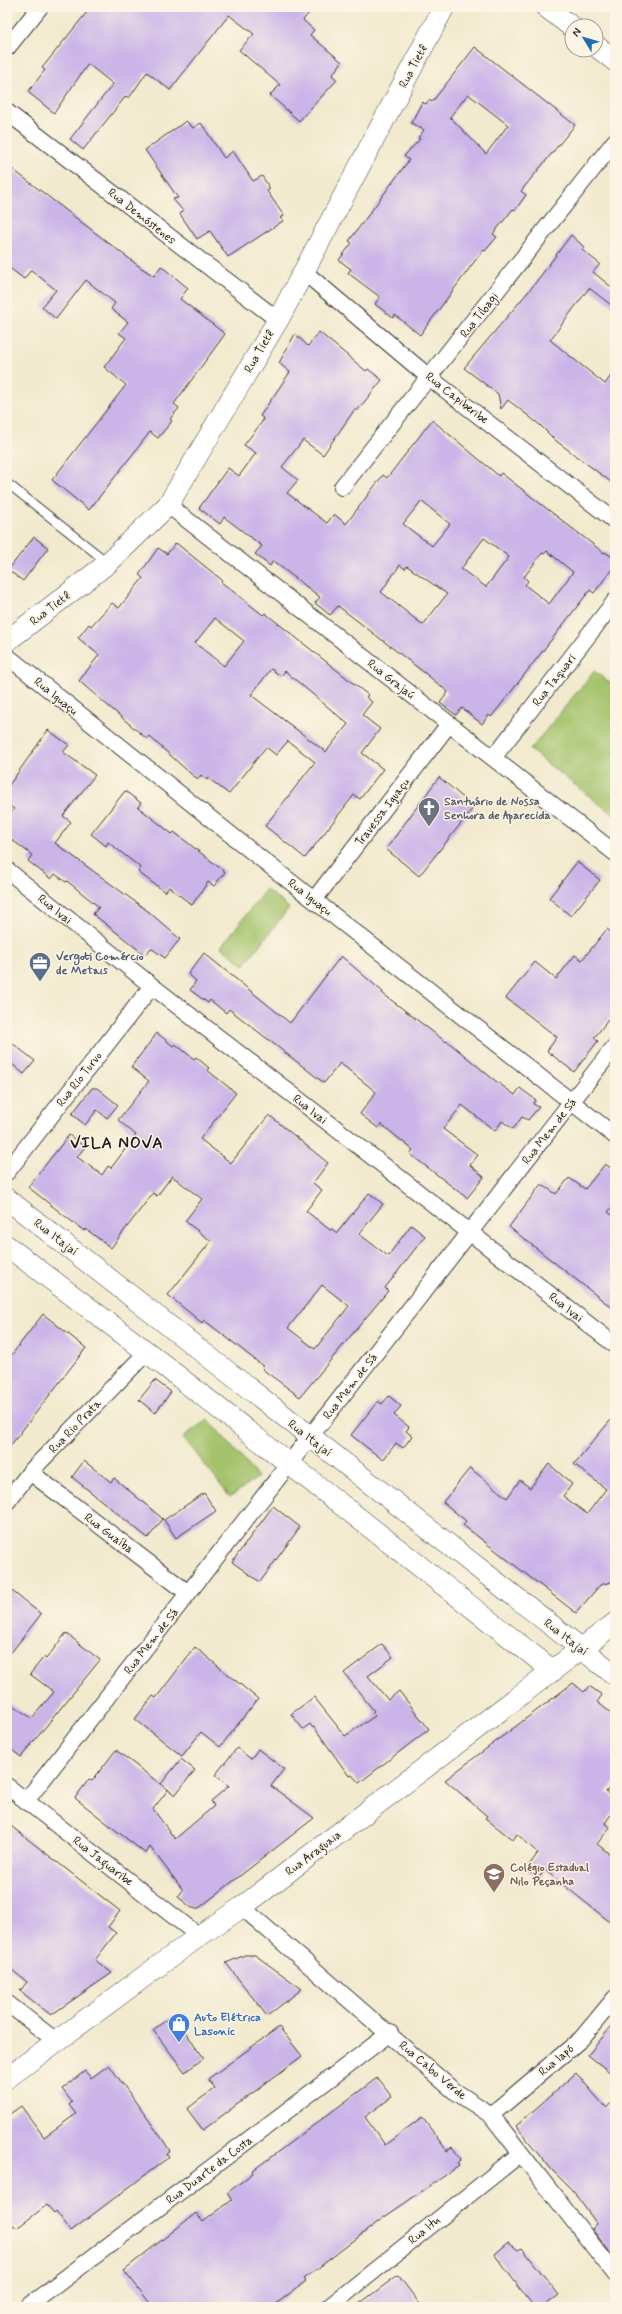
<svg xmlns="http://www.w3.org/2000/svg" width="622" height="2314" viewBox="0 0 622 2314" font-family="Mynerve,sans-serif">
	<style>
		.green { fill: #a3c26a; stroke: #606f43 }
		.building { fill: #cab4e8; fill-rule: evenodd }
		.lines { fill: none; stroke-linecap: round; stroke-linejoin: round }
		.service-casing { stroke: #3c3b37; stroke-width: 10 }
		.minor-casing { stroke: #3c3b37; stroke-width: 18 }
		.tertiary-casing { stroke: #3c3b37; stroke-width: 22 }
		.service { stroke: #fff; stroke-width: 8 }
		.minor { stroke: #fff; stroke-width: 16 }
		.tertiary { stroke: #fff; stroke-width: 21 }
		.labels { text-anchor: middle; stroke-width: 3; stroke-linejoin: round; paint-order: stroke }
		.street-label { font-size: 12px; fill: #1c1c1c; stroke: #fcf5e5 }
		.worship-label { font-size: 12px; font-weight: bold; fill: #5b616d; stroke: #fcf5e5; text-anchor: start }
		.service-label { font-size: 12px; font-weight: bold; fill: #4e5e75; stroke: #fcf5e5; text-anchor: start }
		.education-label { font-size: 12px; font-weight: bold; fill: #785e54; stroke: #fcf5e5; text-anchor: start }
		.shop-label { font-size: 12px; font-weight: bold; fill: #366cbe; stroke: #fcf5e5; text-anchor: start }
		.district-label { font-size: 16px; font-weight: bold; letter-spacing: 1px; fill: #1c1c1c; stroke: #fcf5e5 }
	</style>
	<rect width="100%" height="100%" fill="#fcf5e5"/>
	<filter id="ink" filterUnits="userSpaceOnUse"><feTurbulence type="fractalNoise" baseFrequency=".025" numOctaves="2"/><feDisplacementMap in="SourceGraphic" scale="8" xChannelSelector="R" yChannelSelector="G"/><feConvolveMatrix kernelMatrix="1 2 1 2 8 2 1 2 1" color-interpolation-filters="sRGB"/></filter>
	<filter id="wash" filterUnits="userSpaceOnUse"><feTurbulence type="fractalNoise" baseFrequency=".012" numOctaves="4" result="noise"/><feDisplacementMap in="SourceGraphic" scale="16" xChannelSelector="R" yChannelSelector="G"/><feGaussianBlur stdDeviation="0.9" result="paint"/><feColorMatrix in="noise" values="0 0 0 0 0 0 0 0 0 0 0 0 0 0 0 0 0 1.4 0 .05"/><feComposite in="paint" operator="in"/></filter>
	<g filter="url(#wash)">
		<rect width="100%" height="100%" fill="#f1eace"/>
		<path class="green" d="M594 671 615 687V816L530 750Z
			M266 889 289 908 244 965 221 947Z
			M208 1419 258 1477 230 1497 183 1437Z"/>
		<g id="blocks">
			<path class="building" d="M91 7H314L303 20 314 30 310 35 342 62 332 75 337 80 299 121 270 95 280 85 239 50 254 34 229 15 170 90 147 72 129 98 126 96 83 150 70 139 113 84 88 64 54 113 28 92 45 70 42 68Z
				M475 47 575 125 521 191 526 195 515 210 513 209 493 234 497 237 485 251 483 250 420 335 395 315 393 318 375 304 380 297 348 273 351 269 339 260 352 243 349 241 409 160 404 156 420 139 418 138 424 130 411 123 422 102 426 104 429 100 432 102ZM468 94 508 125 486 154 450 117Z
				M186 121 193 128 201 123 224 158 233 151 253 181 262 176 270 189 267 191 284 216 280 218 283 221 228 257 210 231 197 239 180 214 183 211 173 199 178 198 145 150Z
				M7 165 140 267 154 276 161 266 188 288 180 299 225 334 174 404 179 408 170 419 172 421 158 438 150 432 89 510 52 480 126 385 104 367 126 338 119 333 128 322 111 309 115 303 86 280 56 319 42 307 56 290 31 270 24 279 7 266Z
				M571 235 584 247 582 250 600 264 593 272 615 290V308L589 288 550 340 605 384 615 370V485L555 440 540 425 508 400 501 409 498 394 464 368 533 286Z
				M319 332 366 371 368 369 382 380 357 411 355 409 323 455 303 440 282 467 298 480 287 493 327 523 334 514 346 524 383 475 387 478 432 420 499 476 501 473 604 553 605 552 615 559V565L594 593 590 590 500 706 491 717 489 715 482 724 462 708 456 715 440 703 448 692 426 674 338 606 330 615 315 603 320 597 273 561 270 566 255 554 262 546 224 517 220 524 199 508 228 468 239 476 256 453 244 445 262 422 263 418 260 416 290 372 279 363 295 334 308 346ZM421 501 450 524 432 546 403 524ZM484 538 509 557 486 587 461 569ZM547 551 573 572 549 604 525 585 528 581 524 577 542 553 544 554ZM400 565 405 569 407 566 447 594 423 625 381 592Z
				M34 537 48 548 23 581 8 570Z
				M176 543 222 580 221 582 263 615 265 613 368 695 366 697 372 702 362 715 380 729 362 753 383 769 360 799 354 795 305 858 265 826 315 762 288 741 276 755 266 747 229 794 208 778 207 780 201 775 198 779 191 774 149 736 147 739 79 681 99 655 78 638 89 624 91 626 112 603 119 608 143 578 139 575 158 548 167 554ZM215 618 244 641 224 666 195 643ZM271 669 281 676 285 671 348 724 326 752 251 695Z
				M48 730 69 745 63 752 95 775 63 816 71 822 55 843 149 912 180 939 165 958 151 948 145 955 93 914 99 907 67 881 66 882 55 874 51 879 28 861 32 855 7 836V818L14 809 7 804V788Z
				M439 777 474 807 419 876 386 849Z
				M125 791 141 803 138 807 172 834 174 832 225 872 214 886 208 882 192 905 169 887 165 892 138 872 141 868 108 842 106 846 91 834Z
				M577 862 600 880 571 916 549 898Z
				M607 929 615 935V1011L594 1038 598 1041 574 1072 547 1051 557 1037 506 998 535 962 556 979 575 955 582 960Z
				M204 953 290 1023 341 956 383 992 382 993 446 1042 447 1041 493 1079 515 1095 520 1088 536 1100 533 1104 539 1107 528 1120 522 1117 513 1129 502 1121 495 1131 462 1105 443 1129 478 1155 470 1165 484 1177 467 1198 410 1154 413 1150 381 1124 378 1128 360 1114 376 1092 340 1063 324 1083 229 1009 226 1013 210 1000 208 1003 190 990 196 981 188 974Z
				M157 1033 173 1046 175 1044 194 1059 196 1057 209 1068 207 1070 236 1093 200 1139 231 1163 269 1115 328 1163 313 1183 322 1190 306 1211 330 1230 332 1229 337 1233 369 1193 383 1204 359 1234 388 1256 411 1225 425 1236 385 1288 388 1291 300 1397 262 1369 264 1367 235 1344 204 1320 202 1323 168 1295 211 1241 185 1221 202 1199 172 1176 157 1196 153 1193 111 1248 86 1229 84 1231 28 1187 69 1135 85 1147 77 1157 102 1175 108 1166 111 1168 136 1135 118 1120 149 1081 131 1067ZM322 1285 349 1306 315 1349 288 1328Z
				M7 1039 35 1061 24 1074 7 1060Z
				M92 1088H97L118 1105 107 1118 97 1110 85 1125 72 1114Z
				M605 1164 615 1171V1203L608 1212 615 1217V1310L509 1227 541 1184 556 1194 569 1178 585 1189Z
				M43 1314 86 1348 7 1450V1361Z
				M155 1380 171 1392 155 1413 139 1400Z
				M389 1396 401 1406 394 1415 409 1427 406 1431 412 1436 403 1448 396 1443 383 1460 351 1435 378 1401 382 1404Z
				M615 1415V1581L600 1585 576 1613 463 1525 466 1521 443 1502 470 1468 507 1498 520 1480 530 1488 549 1464 572 1484 563 1496 587 1514 606 1489 574 1464Z
				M84 1461 111 1482 114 1478 163 1519 148 1538 72 1477Z
				M204 1493 216 1511 176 1538 164 1520Z
				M273 1506 300 1527 260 1582 232 1562Z
				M7 1587 41 1614 7 1658Z
				M66 1633 100 1660 21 1757 7 1746V1702L32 1718 54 1692 30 1674 44 1657 46 1659Z
				M382 1644 393 1657 368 1676 388 1700 399 1691 429 1729 359 1783 352 1775 349 1776 314 1727 313 1728 310 1724 303 1729 291 1714 314 1697 345 1736 375 1716 372 1713 374 1711 344 1673Z
				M195 1647 258 1699 220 1747 201 1732 182 1756 135 1719 153 1696 156 1698Z
				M573 1683 584 1692 589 1686 602 1695 597 1702 615 1716V1781L606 1792 615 1799V1809L605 1823 610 1827 597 1844 615 1858V1926L545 1870 538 1879 526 1869 538 1853 517 1834 513 1840 485 1818 487 1816 445 1780Z
				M237 1748 251 1759 258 1749 284 1769 271 1786 314 1818 199 1908H192L178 1897 183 1890 150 1847 146 1854 75 1798 89 1779 92 1781 116 1750 168 1790 153 1809 175 1839 214 1806 211 1801 229 1786 215 1775Z
				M181 1759 195 1770 175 1795 161 1784Z
				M7 1823 120 1911 108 1927 116 1933 95 1960 112 1973 51 2015 20 1991 27 1982 7 1966Z
				M245 1955H255L302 1989 267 2016 226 1963Z
				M173 2015 204 2058 185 2072 153 2030Z
				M615 2022V2076L588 2055Z
				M279 2027 302 2056 203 2130 187 2109 215 2088 208 2079Z
				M109 2065 163 2140 170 2151 167 2153 169 2157 71 2231 56 2211 54 2213 47 2205 17 2228 7 2220V2116L21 2106 44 2137 76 2114 69 2105 72 2102 62 2089 85 2071 91 2078Z
				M576 2073 606 2108 615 2100V2259L592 2229 597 2224 572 2190 552 2170 516 2126Z
				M377 2078 392 2097 365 2117 385 2145 422 2117 447 2151 452 2147 461 2159 457 2163 459 2166 383 2218 304 2279 306 2281 272 2307H153L124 2270 196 2213 203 2222 232 2200 227 2193 253 2173 252 2171Z
				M508 2242 518 2250 522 2248 559 2295 543 2307H534L494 2254Z
				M398 2275 422 2307H355Z"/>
		</g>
	</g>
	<g filter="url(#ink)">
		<use href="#blocks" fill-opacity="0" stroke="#3c3b37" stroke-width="1"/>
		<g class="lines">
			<g class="service-casing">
				<path id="service" d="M7 483 107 562"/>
			</g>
			<g class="minor-casing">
				<path id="minor" d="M7 48 40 7
					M7 112 278 320
					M303 271 430 378 615 521
					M342 487 615 141
					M168 505 615 853
					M7 656 255 854 615 1136
					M493 758 615 601
					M7 870 152 986 615 1345
					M314 900 449 724
					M7 1172 152 986
					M30 1472 188 1593
					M7 1502 30 1472 147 1352
					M7 1786 199 1936
					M26 1801 615 1046
					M242 1907 453 2090 491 2115 615 2274
					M7 2003 56 2041
					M491 2115 581 2039 615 1998
					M27 2307 390 2033
					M329 2307 520 2154"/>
			</g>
			<g class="tertiary-casing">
				<path id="tertiary" d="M546 7 572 27
					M596 46 615 61
					M7 641 108 563 168 505 278 320 444 7
					M7 1199 615 1675
					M7 1246 147 1352 553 1671
					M7 2078 199 1936 242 1907 615 1623"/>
			</g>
			<use href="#service" class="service"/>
			<use href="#minor" class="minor"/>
			<use href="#tertiary" class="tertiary"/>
		</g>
	</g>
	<defs>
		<g id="church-pin" transform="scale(1.15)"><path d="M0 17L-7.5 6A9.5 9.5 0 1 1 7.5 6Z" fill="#6b7280" stroke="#fcf5e5"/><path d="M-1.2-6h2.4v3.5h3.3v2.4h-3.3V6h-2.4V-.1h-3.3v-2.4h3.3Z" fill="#fff"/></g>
		<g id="office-pin" transform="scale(1.15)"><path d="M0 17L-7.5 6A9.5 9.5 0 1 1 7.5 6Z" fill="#5c6f8a" stroke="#fcf5e5"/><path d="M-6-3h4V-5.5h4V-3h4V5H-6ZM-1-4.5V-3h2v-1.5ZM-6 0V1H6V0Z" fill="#fff"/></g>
		<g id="school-pin" transform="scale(1.15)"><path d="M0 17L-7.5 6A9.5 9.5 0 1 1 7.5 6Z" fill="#8d6e63" stroke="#fcf5e5"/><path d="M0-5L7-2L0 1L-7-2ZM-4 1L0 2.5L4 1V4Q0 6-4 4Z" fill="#fff"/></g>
		<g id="shop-pin" transform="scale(1.15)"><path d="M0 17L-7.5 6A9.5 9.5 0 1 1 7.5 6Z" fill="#3f7fe0" stroke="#fcf5e5"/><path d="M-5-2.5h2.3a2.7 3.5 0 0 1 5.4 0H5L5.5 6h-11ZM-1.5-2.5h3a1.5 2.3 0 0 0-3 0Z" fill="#fff"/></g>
	</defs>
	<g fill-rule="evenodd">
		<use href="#church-pin" x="429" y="808"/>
		<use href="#office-pin" x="40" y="963"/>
		<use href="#school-pin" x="494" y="1874"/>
		<use href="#shop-pin" x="179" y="2024"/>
	</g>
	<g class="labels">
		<g class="street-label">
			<text transform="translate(413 66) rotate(-62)" y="4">Rua Tietê</text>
			<text transform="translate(142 216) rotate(38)" y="4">Rua Demóstenes</text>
			<text transform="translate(479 315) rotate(-52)" y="4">Rua Tibagi</text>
			<text transform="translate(259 351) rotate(-60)" y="4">Rua Tietê</text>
			<text transform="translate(457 398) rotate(38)" y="4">Rua Capiberibe</text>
			<text transform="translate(50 608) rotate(-38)" y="4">Rua Tietê</text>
			<text transform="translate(391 679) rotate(38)" y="4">Rua Grajaú</text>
			<text transform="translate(554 680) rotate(-52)" y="4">Rua Taquari</text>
			<text transform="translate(56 696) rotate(39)" y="4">Rua Iguaçu</text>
			<text transform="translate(382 812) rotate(-53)" y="4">Travessa Iguaçu</text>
			<text transform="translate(310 897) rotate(38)" y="4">Rua Iguaçu</text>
			<text transform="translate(55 909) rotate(39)" y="4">Rua Ivai</text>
			<text transform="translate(79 1079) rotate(-52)" y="4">Rua Rio Turvo</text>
			<text transform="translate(310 1109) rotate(38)" y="4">Rua Ivai</text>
			<text transform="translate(549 1131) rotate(-52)" y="4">Rua Mem de Sá</text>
			<text transform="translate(56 1237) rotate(38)" y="4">Rua Itajaí</text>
			<text transform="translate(566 1307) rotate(38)" y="4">Rua Ivai</text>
			<text transform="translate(350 1386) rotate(-52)" y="4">Rua Mem de Sá</text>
			<text transform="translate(75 1426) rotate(-46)" y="4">Rua Rio Prata</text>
			<text transform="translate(310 1438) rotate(38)" y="4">Rua Itajaí</text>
			<text transform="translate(109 1533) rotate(37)" y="4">Rua Guaíba</text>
			<text transform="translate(566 1637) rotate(38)" y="4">Rua Itajaí</text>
			<text transform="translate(151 1641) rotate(-52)" y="4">Rua Mem de Sá</text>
			<text transform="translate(313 1853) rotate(-37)" y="4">Rua Araguaia</text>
			<text transform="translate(103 1861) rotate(38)" y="4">Rua Jaguaribe</text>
			<text transform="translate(556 2060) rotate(-40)" y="4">Rua Iapó</text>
			<text transform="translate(433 2070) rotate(40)" y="4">Rua Cabo Verde</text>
			<text transform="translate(209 2170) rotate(-37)" y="4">Rua Duarte da Costa</text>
			<text transform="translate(424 2230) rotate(-39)" y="4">Rua Itu</text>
		</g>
		<g class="worship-label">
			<text x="444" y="805">Santuário de Nossa<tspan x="444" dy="14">Senhora de Aparecida</tspan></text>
		</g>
		<g class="service-label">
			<text x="56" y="960">Vergoti Comércio<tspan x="56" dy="14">de Metais</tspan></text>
		</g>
		<g class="education-label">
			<text x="510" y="1871">Colégio Estadual<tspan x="510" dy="14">Nilo Peçanha</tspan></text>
		</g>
		<g class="shop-label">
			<text x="194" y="2021">Auto Elétrica<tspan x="194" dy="14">Lasonic</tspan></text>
		</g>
		<g class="district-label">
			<text x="117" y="1148">VILA NOVA</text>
		</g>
	</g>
	<rect width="622" height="2314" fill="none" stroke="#fcf5e5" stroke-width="24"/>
	<g transform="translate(584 38) rotate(308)"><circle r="19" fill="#fcf5e5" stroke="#a29e95"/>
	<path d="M0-3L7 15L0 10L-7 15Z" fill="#1f6fb2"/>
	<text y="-6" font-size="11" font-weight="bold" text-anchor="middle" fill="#1c1c1c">N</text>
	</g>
</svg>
